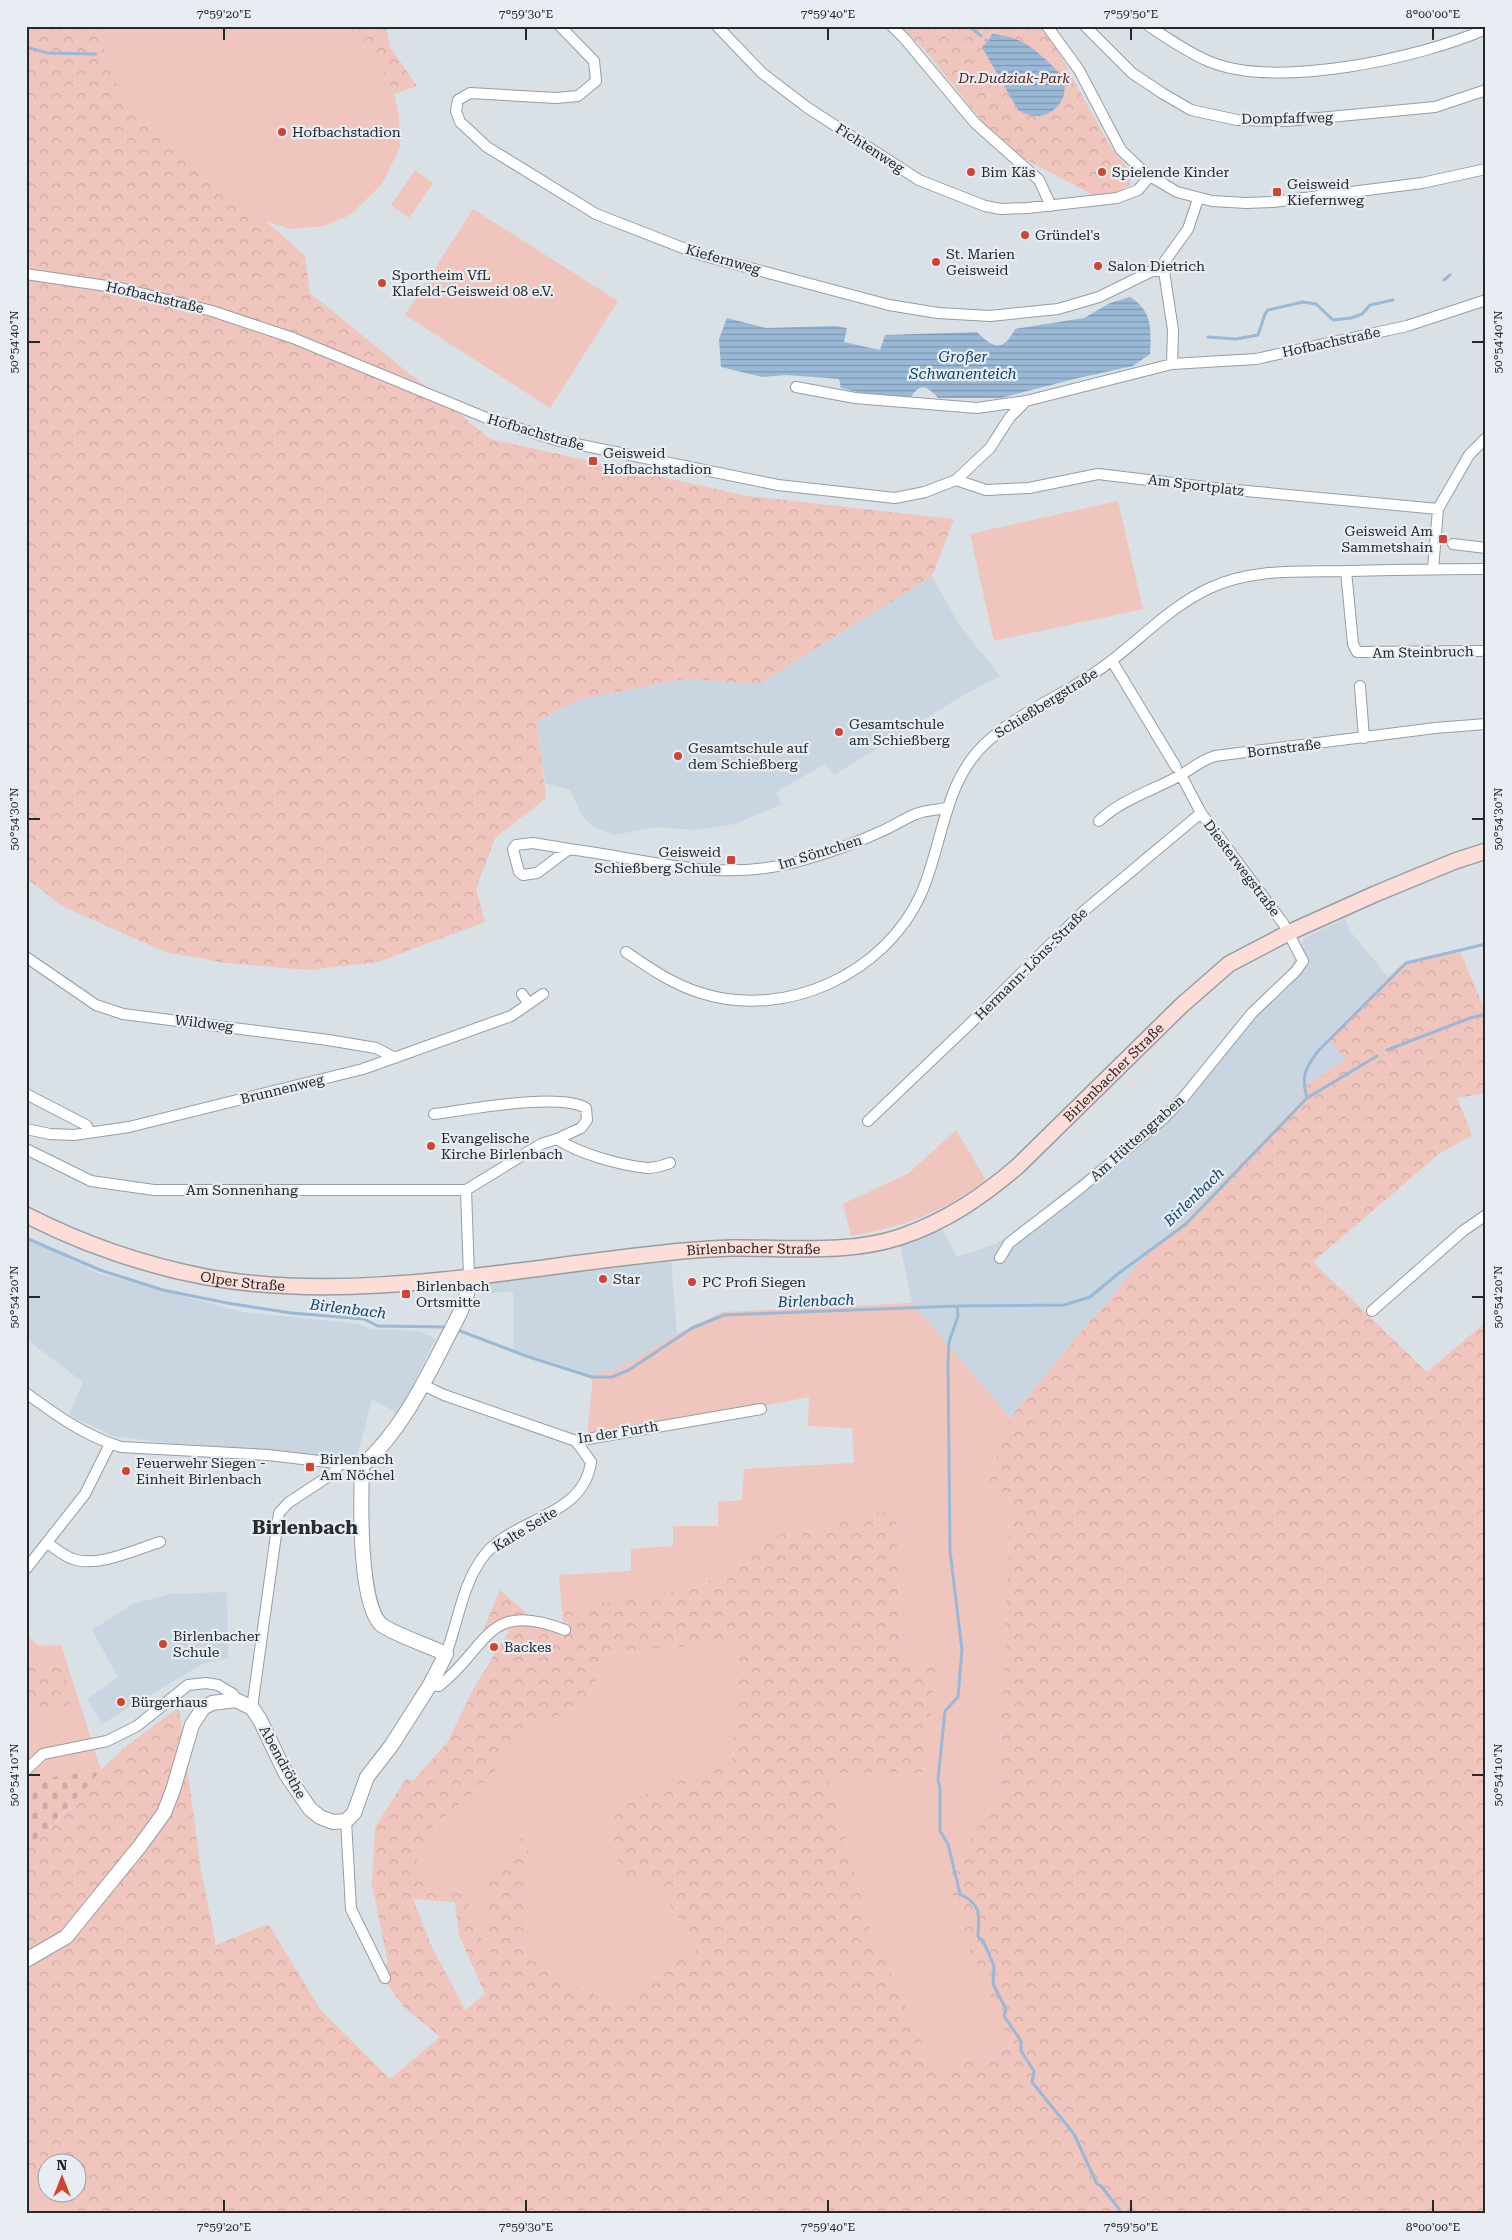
<svg xmlns="http://www.w3.org/2000/svg" width="1512" height="2240" viewBox="0 0 1512 2240" font-family="'Roboto Serif',serif">
	<style>
		.built { fill: #c9d5e1 }
		.grass { fill: #f0c5bd }
		.forest { fill: url(#forest-crowns); fill-rule: evenodd }
		.cemetery { fill: url(#cemetery-stones) }
		.water { fill: url(#water-rules) }
		.lines { fill: none; stroke-linecap: round; stroke-linejoin: round }
		.stream { stroke: #99b9d7; stroke-width: 3 }
		.minor-casing { stroke: #979da3; stroke-width: 12 }
		.tertiary-casing { stroke: #979da3; stroke-width: 16 }
		.secondary-casing { stroke: #979da3; stroke-width: 18 }
		.minor { stroke: #fff; stroke-width: 10 }
		.tertiary { stroke: #fff; stroke-width: 14 }
		.secondary { stroke: #fcddd8; stroke-width: 15 }
		.ticks { fill: none; stroke: #26282b; stroke-width: 2 }
		.poi-dot { fill: #d14432; stroke: #e7edf3; stroke-width: 2 }
		.labels { text-anchor: middle; stroke-width: 4.5; stroke-linejoin: round; paint-order: stroke }
		.park-label { font-size: 14px; font-style: italic; fill: #592118; stroke: #e7edf3 }
		.street-label { font-size: 14px; fill: #26282b; stroke: #e7edf3 }
		.poi-label { font-size: 14px; fill: #26282b; stroke: #e7edf3; text-anchor: start }
		.water-label { font-size: 15px; font-style: italic; fill: #10426a; stroke: #e7edf3 }
		.district-label { font-size: 19px; font-weight: bold; fill: #282d31; stroke: #e7edf3 }
		.neatline { fill: none; stroke: #26282b; stroke-width: 2 }
		.ticks-label { font-size: 12px; text-anchor: middle; fill: #26282b }
	</style>
	<defs>
		<pattern id="forest-crowns" width="20" height="18" patternUnits="userSpaceOnUse" patternTransform="scale(1.25)"><rect width="20" height="18" fill="#f0c5bd"/><path d="M2 6a3 3 0 1 1 6 0M12 15a3 3 0 1 1 6 0" fill="none" stroke="#cea9a3"/></pattern>
		<pattern id="cemetery-stones" width="16" height="16" patternUnits="userSpaceOnUse" patternTransform="scale(1.25)"><rect width="16" height="16" fill="#f0c5bd"/><path d="M2 7V4a2 2 0 0 1 4 0v3zM10 15v-3a2 2 0 0 1 4 0v3z" fill="#cea9a3"/></pattern>
		<pattern id="water-rules" width="6" height="5" patternUnits="userSpaceOnUse" patternTransform="scale(1.25)"><rect width="6" height="5" fill="#99b9d7"/><path d="M0 2.5h6" fill="none" stroke="#7d96af"/></pattern>
	</defs>
	<rect width="100%" height="100%" fill="#d9e0e6"/>
	<path class="built" d="M932 576 958 623 1000 676 960 697 834 775 825 764 781 789 776 794 782 804 735 824 696 830 656 827 614 835 593 827 582 815 570 790 545 783 537 721 580 699 684 679 759 684Z
		M1345 919 1350 931 1388 977 1328 1038 1346 1059 1302 1089 1304 1098 1183 1223 1140 1261 1114 1295 1087 1324 1010 1418 912 1303 898 1235 937 1219 957 1257 996 1244 1010 1235 1130 1139 1161 1112 1292 965 1304 938Z
		M26 1237 97 1273 242 1312 359 1324 370 1329 419 1331 435 1339 399 1414 372 1399 357 1458 190 1446 113 1436 69 1415 83 1382 26 1339Z
		M671 1260 677 1334 617 1370 593 1375 514 1350 513 1291 482 1294 483 1288 490 1283Z
		M227 1592 228 1658 202 1664 102 1724 87 1699 118 1677 92 1630 133 1604 170 1594Z"/>
	<path class="grass" d="M108 26H339L376 57 394 94 399 117 400 147 382 184 350 215 324 226 291 229 265 221 119 91 104 53Z
		M415 170 433 183 409 218 391 205Z
		M473 209 618 301 550 408 405 315Z
		M1118 501 1143 609 994 641 970 534Z
		M956 1130 986 1180C941 1213 906 1226 851 1236L843 1204 909 1173Z
		M912 1303 1010 1418 985 1490 1011 1493 998 1797 947 1876 967 1944 1013 2045 936 2073 868 1924 828 1773 924 1771 901 1656 896 1510 765 1538 700 1587 562 1609 559 1575 631 1571V1549L673 1546V1526H718V1502L742 1500 744 1469 854 1463 852 1428 808 1426 809 1397 587 1439 593 1375 617 1370 677 1334 723 1312Z
		M26 1635 39 1646 61 1645 101 1770 32 1780 26 1777V1709L72 1706 65 1668 44 1666 31 1659 26 1665Z
		M742 1643 732 1761 609 1808 622 1883 648 1873 699 1948 612 2005 524 1956 529 1829 492 1966 464 1892 410 1878 428 1831 481 1786 533 1726 586 1700 611 1652Z
		M26 2170 47 2188 48 2192 53 2193 79 2214H26Z"/>
	<path class="forest" d="M26 26H108L104 53 119 91 305 256 310 293 490 439 748 496 954 519 932 576 759 684 684 679 580 699 537 721 546 798 495 838 476 889 485 922 378 962 309 970 226 963 165 952 62 906 26 878Z
		M339 26H386L390 47 417 86 394 94 376 57Z
		M900 26H1039L1052 40C1072 76 1091 113 1112 149 1120 162 1133 166 1130 184L1118 192 1093 195 1023 158 992 133 924 49Z
		M1460 952 1486 1012V1093L1457 1098 1472 1135 1439 1154 1313 1262 1427 1372 1486 1322V2214H79L53 2193 78 2192V2162H48L47 2188 26 2170V1848C57 1829 76 1796 101 1770 124 1746 152 1727 179 1707L201 1870 216 1945 268 1924 321 2010 390 2079 440 2037 403 2006 378 1971 388 1963 372 1885 375 1827 406 1779 413 1781 447 1743 474 1688 510 1629 481 1636 500 1590 529 1615 563 1626 562 1609 700 1587 765 1538 896 1509 901 1656 936 1668 923 1772 828 1773 868 1924 936 2073 1012 2046 967 1944 947 1876 998 1797 1011 1493 985 1490 1010 1418 1087 1324 1114 1295 1140 1261 1183 1223 1304 1098 1301 1089 1346 1059 1328 1039 1388 977 1405 962ZM741 1643 732 1761 609 1808 622 1883 648 1873 699 1948 612 2005 524 1956 529 1828 486 1883 491 1964 464 1892 411 1878 428 1831 481 1786 533 1727 586 1700 611 1652ZM413 1899 455 1902 459 1935 485 1994 465 2010 431 1945Z
		M31 1659 44 1666 65 1668 72 1707 26 1709V1665Z"/>
	<path class="cemetery" d="M101 1770 42 1838 26 1848V1777L32 1780Z"/>
	<path class="water" d="M992 34C1002 35 1012 37 1022 42 1032 46 1061 71 1064 82 1069 109 1039 125 1018 110L982 47 988 41Z
		M1130 297C1153 311 1151 330 1150 354L1133 366 1074 379 1001 398H938C927 386 921 382 911 397L862 393 841 388 839 379 786 375 762 377 721 367 719 339 727 318 766 328 835 326 847 328 844 342 880 350 885 335 977 332C993 348 1003 353 1015 329L1084 318 1110 303Z"/>
	<g class="lines">
		<path class="stream" d="M969 26 981 36
			M986 40 988 41
			M26 47 47 53 96 54
			M1484 260 1486 259
			M1444 280 1450 275
			M1208 337 1236 339 1258 335 1265 314 1268 310 1303 302 1316 304 1333 320 1351 318 1362 314 1370 305 1393 300
			M1387 1050 1470 1018 1486 1014
			M1307 1098 1377 1056
			M26 1238 100 1270 163 1290 227 1303 291 1313 364 1319 378 1326 449 1327
			M957 1306 958 1316 949 1342 948 1363 950 1551 962 1650 958 1697 945 1711 938 1780 940 1789V1831L948 1844 960 1894C982 1905 979 1914 978 1936L985 1945 994 1966 993 1984 1006 2009 1004 2016 1021 2041V2051L1034 2071 1032 2082 1074 2134 1097 2184 1101 2186 1123 2214
			M455 1329 526 1356 592 1377H612L629 1370 692 1328 724 1315 957 1306 1064 1305 1090 1297 1119 1273 1186 1224 1307 1098C1301 1075 1305 1068 1319 1050L1406 963 1486 944"/>
		<g class="minor-casing">
			<path id="minor" d="M560 26 594 61 596 81 578 96 556 98 470 93 458 100 456 111 460 122 487 147 596 214 701 255 889 305 938 313 990 316 1058 309 1099 297 1152 271H1164
				M717 26 762 73 808 108 919 180 985 206 1001 209 1028 208 1117 198 1138 190 1150 176
				M892 26 904 38 975 123 1039 180 1051 206
				M1047 26 1079 70 1121 150 1145 173 1177 192 1212 201 1246 203 1273 202 1422 183 1486 169
				M1085 26 1132 73 1162 93 1191 110 1237 120 1287 121 1435 107 1486 90
				M1149 26C1167 38 1187 52 1208 61 1276 90 1420 58 1486 29
				M26 274 120 288 212 311 293 338 489 419 556 440 778 485 895 498 925 492 956 480 990 448 1010 417 1026 401
				M1172 364 1256 359 1407 326 1486 300
				M796 387 855 398 977 408 1026 401 1172 364 1173 330 1164 271 1165 261 1188 229 1198 199
				M956 480 986 490 1029 488 1098 474 1215 488 1438 509
				M1453 544 1486 548
				M1433 569 1438 509 1469 455 1486 438
				M1346 571 1353 644 1357 652 1481 651
				M1112 661 1176 767
				M1360 686 1364 738
				M1099 821C1122 799 1154 790 1181 775 1193 768 1201 760 1215 756L1435 728 1486 724
				M569 849 533 843 516 845 513 849 519 872 523 875 537 873 569 849C647 859 717 883 796 862 826 854 854 844 882 831 894 826 905 818 916 814 926 810 937 810 946 808
				M626 952C651 969 672 984 701 993 785 1020 885 974 921 894 944 842 943 780 989 740 1021 712 1059 697 1093 674 1133 648 1166 608 1210 588 1252 568 1301 572 1346 571 1393 570 1439 569 1486 569
				M26 957 96 1005 123 1014 328 1040 376 1048 395 1058
				M522 994 529 1004
				M26 1094 86 1125 90 1132
				M434 1114C468 1110 558 1092 586 1108L587 1120 581 1128 557 1139
				M868 1121 976 1018 1085 910 1201 813
				M26 1129 50 1134 74 1135 129 1127 363 1069 511 1016 543 994
				M26 1149 91 1181 154 1190H466
				M1000 1258 1009 1243 1078 1190 1163 1119 1183 1098 1252 1013 1296 971 1303 961 1283 923 1201 813 1181 775
				M469 1276 466 1190 541 1144 557 1139C580 1154 619 1165 647 1168 656 1168 662 1166 670 1163
				M1372 1311 1463 1231 1486 1215
				M423 1385 444 1395 576 1441 761 1409
				M26 1393C56 1415 85 1436 121 1447L268 1455 362 1466
				M47 1543C55 1548 64 1556 73 1559 97 1568 137 1549 160 1542
				M26 1569 85 1494 110 1444
				M446 1654C458 1623 462 1585 483 1557 512 1517 583 1519 591 1462L576 1441
				M430 1685 439 1686C489 1647 486 1599 565 1630
				M252 1708 279 1513 288 1503 335 1472 339 1463
				M26 1770 43 1754 107 1741 137 1726 188 1685 206 1683 218 1685 233 1694 236 1700
				M346 1821 351 1909 385 1978"/>
		</g>
		<g class="tertiary-casing">
			<path id="tertiary" d="M26 1960 66 1937 140 1846 164 1813 173 1790 192 1725 203 1708 212 1703 236 1700 252 1708 260 1720 286 1774 310 1809 320 1817 333 1822 346 1821 354 1813 367 1777 391 1746 430 1685 446 1654C427 1645 401 1637 383 1626 358 1609 361 1496 362 1466 400 1432 423 1385 446 1340 456 1320 470 1299 469 1276"/>
		</g>
		<g class="secondary-casing">
			<g id="secondary">
				<path id="s1" d="M26 1215C83 1244 143 1265 206 1277 355 1304 515 1268 664 1253 686 1250 708 1249 731 1248 786 1247 846 1255 900 1237 945 1222 982 1197 1018 1166L1182 1005 1229 964 1288 933 1375 894 1455 861 1486 851"/>
			</g>
		</g>
		<use href="#minor" class="minor"/>
		<use href="#tertiary" class="tertiary"/>
		<use href="#secondary" class="secondary"/>
	</g>
	<path class="ticks" d="M224 28V40M526 28V40M828 28V40M1131 28V40M1433 28V40M28 342H40M1472 342H1484M28 819H40M1472 819H1484M28 1297H40M1472 1297H1484M28 1775H40M1472 1775H1484M224 2200V2212M526 2200V2212M828 2200V2212M1131 2200V2212M1433 2200V2212"/>
	<g class="poi-dot">
		<circle cx="282" cy="132" r="5"/>
		<circle cx="971" cy="172" r="5"/>
		<circle cx="1102" cy="172" r="5"/>
		<rect x="1272" y="187" width="10" height="10" rx="2.5"/>
		<circle cx="1025" cy="235" r="5"/>
		<circle cx="936" cy="262" r="5"/>
		<circle cx="1098" cy="266" r="5"/>
		<circle cx="382" cy="283" r="5"/>
		<rect x="588" y="456" width="10" height="10" rx="2.5"/>
		<rect x="1438" y="534" width="10" height="10" rx="2.5"/>
		<circle cx="839" cy="732" r="5"/>
		<circle cx="678" cy="756" r="5"/>
		<rect x="726" y="855" width="10" height="10" rx="2.5"/>
		<circle cx="431" cy="1146" r="5"/>
		<circle cx="603" cy="1279" r="5"/>
		<circle cx="692" cy="1282" r="5"/>
		<rect x="401" y="1289" width="10" height="10" rx="2.5"/>
		<rect x="305" y="1462" width="10" height="10" rx="2.5"/>
		<circle cx="126" cy="1471" r="5"/>
		<circle cx="163" cy="1644" r="5"/>
		<circle cx="494" cy="1647" r="5"/>
		<circle cx="121" cy="1702" r="5"/>
	</g>
	<g class="labels">
		<g class="park-label">
			<text x="1014" y="83">Dr.Dudziak-Park</text>
		</g>
		<g class="street-label">
			<text transform="translate(1287 118) rotate(-1)" y="5">Dompfaffweg</text>
			<text transform="translate(870 148) rotate(33)" y="5">Fichtenweg</text>
			<text transform="translate(723 259) rotate(16)" y="5">Kiefernweg</text>
			<text transform="translate(155 297) rotate(13)" y="5">Hofbachstraße</text>
			<text transform="translate(1331 342) rotate(-12)" y="5">Hofbachstraße</text>
			<text transform="translate(536 432) rotate(16)" y="5">Hofbachstraße</text>
			<text transform="translate(1196 485) rotate(7)" y="5">Am Sportplatz</text>
			<text transform="translate(1423 652) rotate(-1)" y="5">Am Steinbruch</text>
			<text transform="translate(1046 703) rotate(-32)" y="5">Schießbergstraße</text>
			<text transform="translate(1284 748) rotate(-7)" y="5">Bornstraße</text>
			<text transform="translate(820 852) rotate(-17)" y="5">Im Söntchen</text>
			<text transform="translate(1242 868) rotate(53)" y="5">Diesterwegstraße</text>
			<text transform="translate(1031 964) rotate(-45)" y="5">Hermann-Löns-Straße</text>
			<text transform="translate(204 1023) rotate(7)" y="5">Wildweg</text>
			<text dy="5" stroke="none"><textPath href="#s1" startOffset="1161">Birlenbacher Straße</textPath></text>
			<text transform="translate(282 1089) rotate(-14)" y="5">Brunnenweg</text>
			<text transform="translate(1137 1138) rotate(-42)" y="5">Am Hüttengraben</text>
			<text x="242" y="1195">Am Sonnenhang</text>
			<text dy="5" stroke="none"><textPath href="#s1" startOffset="741">Birlenbacher Straße</textPath></text>
			<text dy="5" stroke="none"><textPath href="#s1" startOffset="228">Olper Straße</textPath></text>
			<text transform="translate(618 1432) rotate(-9)" y="5">In der Furth</text>
			<text transform="translate(525 1529) rotate(-31)" y="5">Kalte Seite</text>
			<text transform="translate(283 1762) rotate(61)" y="5">Abendröthe</text>
		</g>
		<g class="poi-label">
			<text x="292" y="137">Hofbachstadion</text>
			<text x="981" y="177">Bim Käs</text>
			<text x="1112" y="177">Spielende Kinder</text>
			<text x="1287" y="189">Geisweid<tspan x="1287" dy="16">Kiefernweg</tspan></text>
			<text x="1035" y="240">Gründel's</text>
			<text x="946" y="259">St. Marien<tspan x="946" dy="16">Geisweid</tspan></text>
			<text x="1108" y="271">Salon Dietrich</text>
			<text x="392" y="280">Sportheim VfL<tspan x="392" dy="16">Klafeld-Geisweid 08 e.V.</tspan></text>
			<text x="603" y="458">Geisweid<tspan x="603" dy="16">Hofbachstadion</tspan></text>
			<text x="1433" y="536" text-anchor="end">Geisweid Am<tspan x="1433" dy="16">Sammetshain</tspan></text>
			<text x="849" y="729">Gesamtschule<tspan x="849" dy="16">am Schießberg</tspan></text>
			<text x="688" y="753">Gesamtschule auf<tspan x="688" dy="16">dem Schießberg</tspan></text>
			<text x="721" y="857" text-anchor="end">Geisweid<tspan x="721" dy="16">Schießberg Schule</tspan></text>
			<text x="441" y="1143">Evangelische<tspan x="441" dy="16">Kirche Birlenbach</tspan></text>
			<text x="613" y="1284">Star</text>
			<text x="702" y="1287">PC Profi Siegen</text>
			<text x="416" y="1291">Birlenbach<tspan x="416" dy="16">Ortsmitte</tspan></text>
			<text x="320" y="1464">Birlenbach<tspan x="320" dy="16">Am Nöchel</tspan></text>
			<text x="136" y="1468">Feuerwehr Siegen -<tspan x="136" dy="16">Einheit Birlenbach</tspan></text>
			<text x="173" y="1641">Birlenbacher<tspan x="173" dy="16">Schule</tspan></text>
			<text x="504" y="1652">Backes</text>
			<text x="131" y="1707">Bürgerhaus</text>
		</g>
		<g class="water-label">
			<text x="963" y="362">Großer<tspan x="963" dy="17">Schwanenteich</tspan></text>
			<text transform="translate(1194 1197) rotate(-44)" y="5">Birlenbach</text>
			<text transform="translate(816 1301) rotate(-2)" y="5">Birlenbach</text>
			<text transform="translate(348 1309) rotate(7)" y="5">Birlenbach</text>
		</g>
		<g class="district-label">
			<text x="305" y="1534">Birlenbach</text>
		</g>
	</g>
	<rect width="1512" height="2240" fill="none" stroke="#e7edf3" stroke-width="55"/>
	<g transform="translate(62 2178)"><circle r="24" fill="#e7edf3" stroke="#9a9ea3"/>
	<path d="M0-4L9 19L0 12L-9 19Z" fill="#d14432"/>
	<text y="-8" font-size="14" font-weight="bold" text-anchor="middle" fill="#26282b">N</text>
	</g>
	<rect x="28" y="28" width="1456" height="2184" class="neatline"/>
	<g class="ticks-label">
		<text x="224" y="18">7°59'20"E</text>
		<text x="526" y="18">7°59'30"E</text>
		<text x="828" y="18">7°59'40"E</text>
		<text x="1131" y="18">7°59'50"E</text>
		<text x="1433" y="18">8°00'00"E</text>
		<text transform="translate(14 342) rotate(-90)" y="4">50°54'40"N</text>
		<text transform="translate(1498 342) rotate(-90)" y="4">50°54'40"N</text>
		<text transform="translate(14 819) rotate(-90)" y="4">50°54'30"N</text>
		<text transform="translate(1498 819) rotate(-90)" y="4">50°54'30"N</text>
		<text transform="translate(14 1297) rotate(-90)" y="4">50°54'20"N</text>
		<text transform="translate(1498 1297) rotate(-90)" y="4">50°54'20"N</text>
		<text transform="translate(14 1775) rotate(-90)" y="4">50°54'10"N</text>
		<text transform="translate(1498 1775) rotate(-90)" y="4">50°54'10"N</text>
		<text x="224" y="2231">7°59'20"E</text>
		<text x="526" y="2231">7°59'30"E</text>
		<text x="828" y="2231">7°59'40"E</text>
		<text x="1131" y="2231">7°59'50"E</text>
		<text x="1433" y="2231">8°00'00"E</text>
	</g>
</svg>
